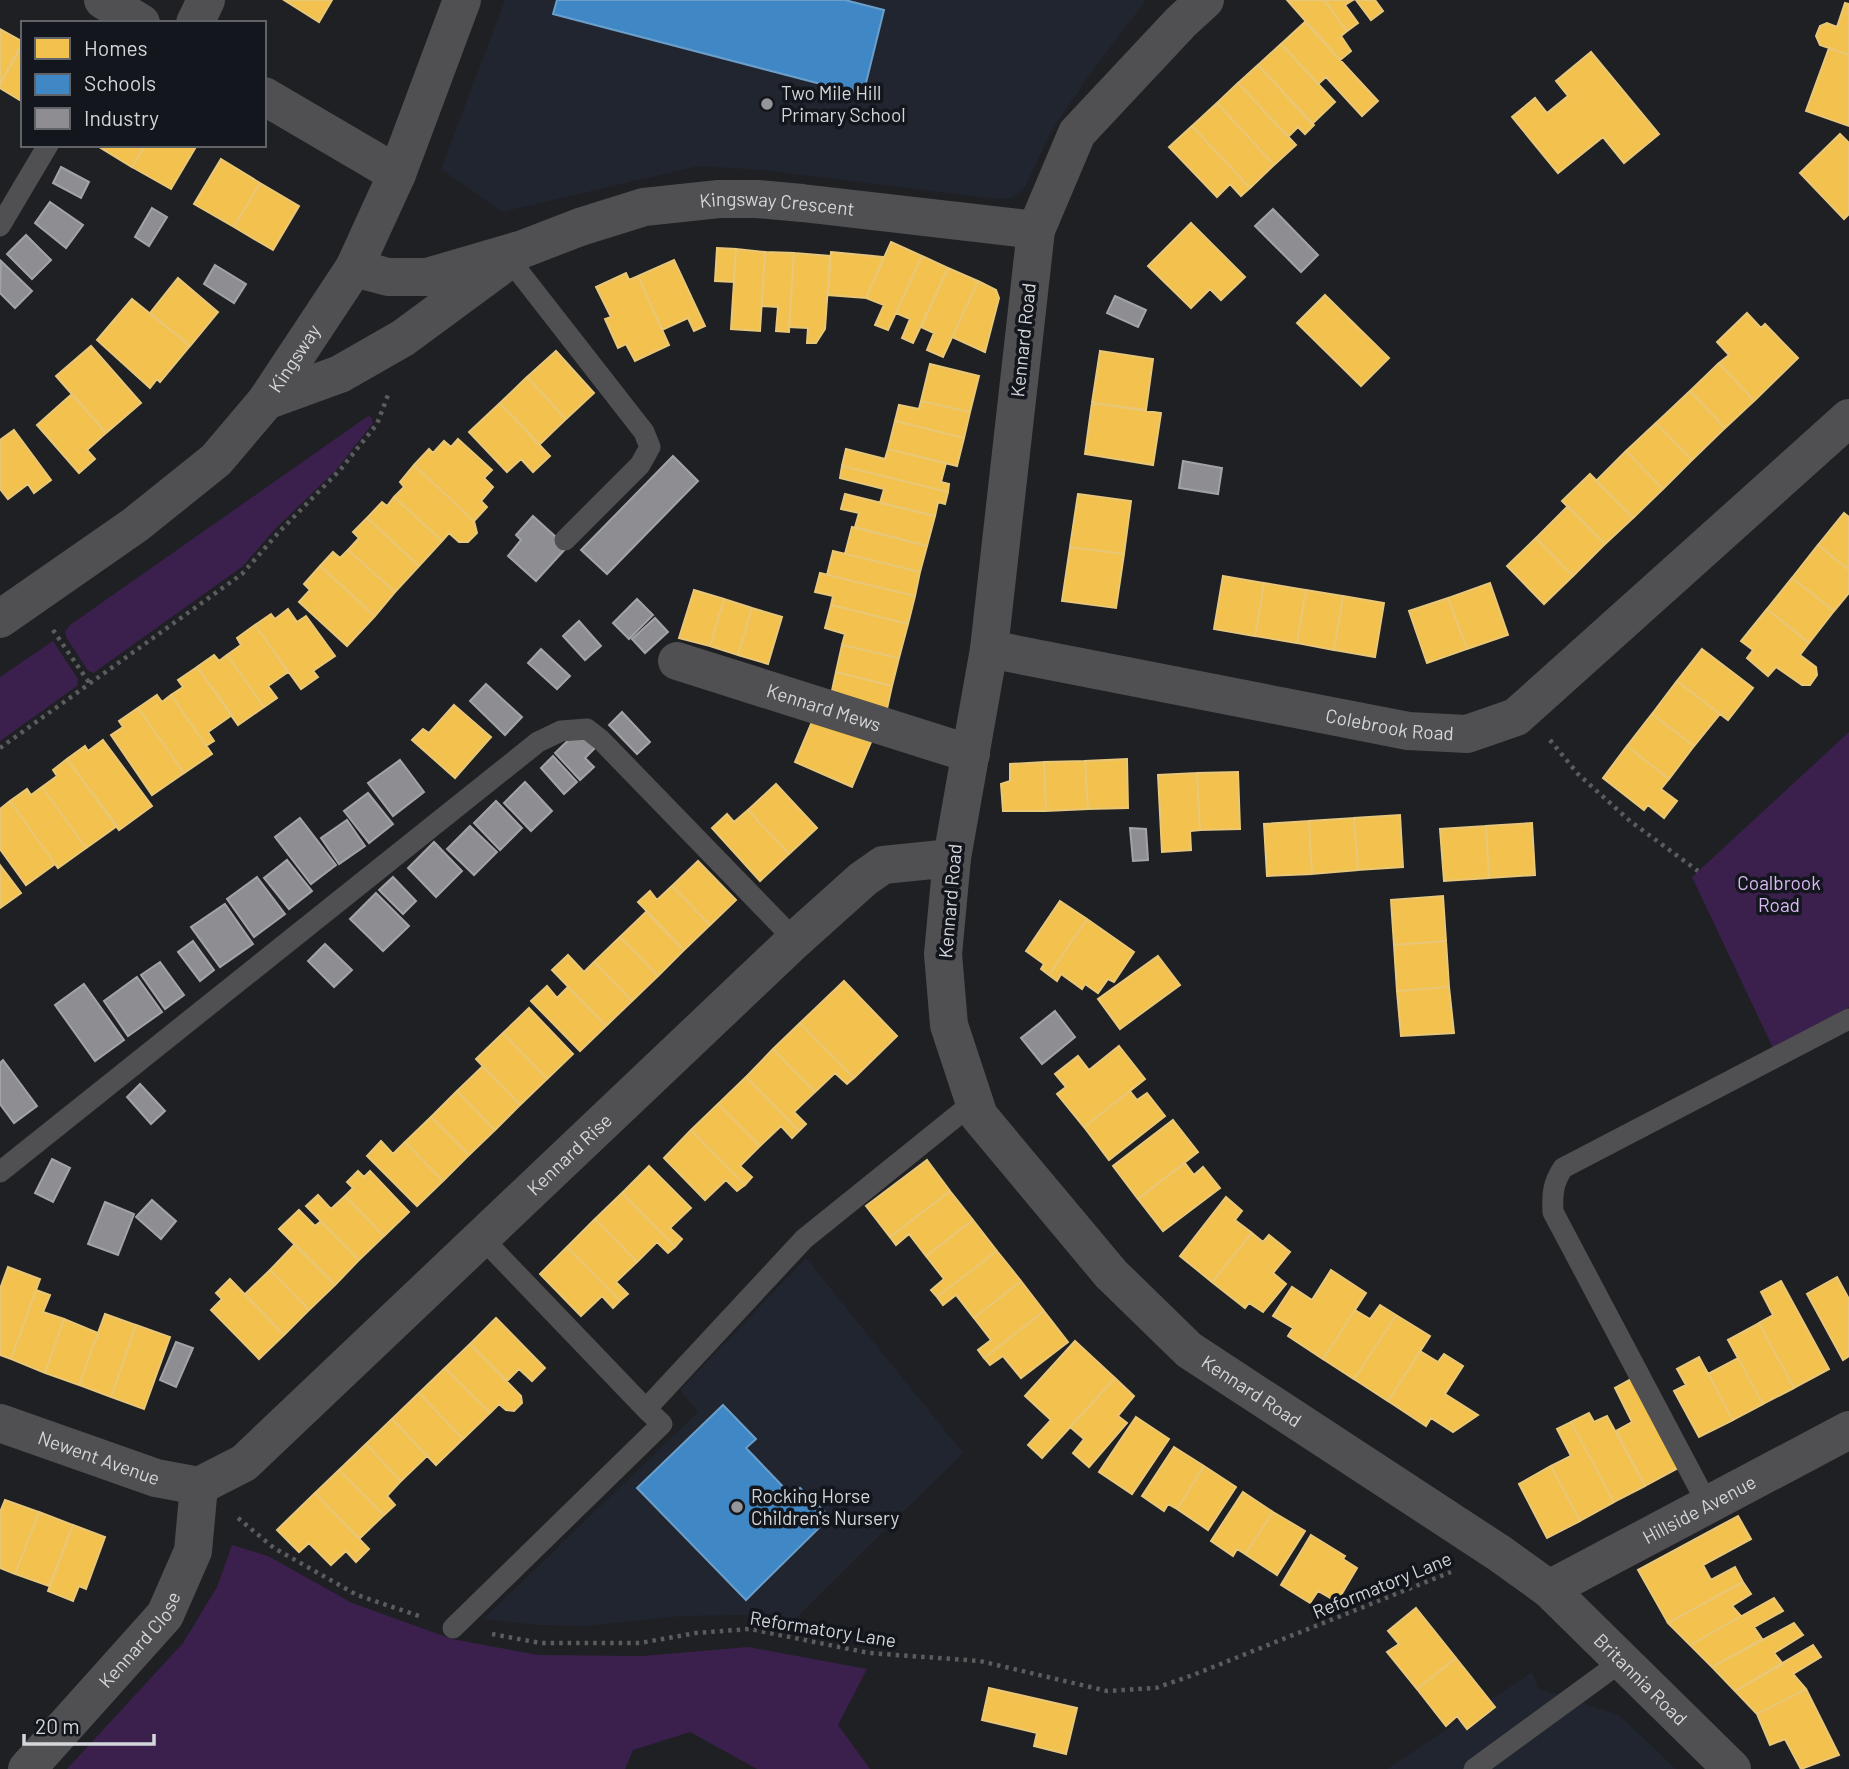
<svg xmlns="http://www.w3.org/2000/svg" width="1849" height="1769" viewBox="0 0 1849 1769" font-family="Barlow,sans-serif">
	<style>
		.built { fill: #21252f }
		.green { fill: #3b204d }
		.homes { fill: #f2c14e; stroke: #e9c778; stroke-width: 2 }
		.schools { fill: #3f88c5; stroke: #6b9fcb; stroke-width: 2 }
		.industry { fill: #8d8d92; stroke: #a2a3a8; stroke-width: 2 }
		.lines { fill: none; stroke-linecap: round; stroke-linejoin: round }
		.path { stroke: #5b5c5d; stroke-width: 4.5; stroke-dasharray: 3.5 5; stroke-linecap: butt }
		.service { stroke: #505052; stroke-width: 21 }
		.minor { stroke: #505052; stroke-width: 38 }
		.tertiary { stroke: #505052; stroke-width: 38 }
		.poi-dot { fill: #94969a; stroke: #13161c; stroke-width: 2.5 }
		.labels { text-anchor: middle; stroke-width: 7; stroke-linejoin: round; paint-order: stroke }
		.poi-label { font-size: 19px; fill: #d3d6da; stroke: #13161c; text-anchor: start }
		.street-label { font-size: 19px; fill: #d3d6da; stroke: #13161c }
		.park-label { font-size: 19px; fill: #dbbaf4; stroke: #13161c }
	</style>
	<rect width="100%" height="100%" fill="#1e2023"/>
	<path class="built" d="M505 0H1146L1088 77 1051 132 1025 187 1013 198 996 199 763 170 699 166 502 212 441 169Z
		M806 1258 963 1453 795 1619 744 1615 682 1616 586 1626 536 1625 483 1619 698 1412 680 1390Z
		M1532 1672 1538 1688 1619 1715 1676 1769H1387Z"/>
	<path class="green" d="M368 416 371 417 373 423 336 470 275 529 243 566 99 669 94 673 88 671 66 637 65 631 70 625Z
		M53 641 78 679 77 686 0 741V677Z
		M1849 732V1007L1773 1048 1692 877Z
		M232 1545 268 1556 352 1603 452 1639 538 1655 642 1656 748 1647 867 1669 838 1725 870 1769H757L690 1732 633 1750 625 1769H67L183 1643 217 1587Z"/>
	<path class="homes" d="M284 0H332L319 22Z
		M1287 0H1324L1347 31 1341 36 1351 51 1340 60Z
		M1324 0H1353L1345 5 1358 23 1347 31Z
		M1356 0H1375L1383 11 1371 20Z
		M1845 3 1849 4V55L1820 45 1816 36 1820 26 1827 23 1837 27Z
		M1305 22 1378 101 1362 116 1326 77 1318 84 1281 44Z
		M0 29 23 42 0 84Z
		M23 44V102L0 88V84Z
		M1281 44 1335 102 1312 124 1258 65Z
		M1829 48 1849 55V126L1806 111Z
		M1591 52 1659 134 1624 163 1603 137 1558 173 1512 117 1535 98 1547 113 1568 96 1556 81Z
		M1258 65 1314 125 1305 134 1298 127 1288 137 1238 83Z
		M1238 83 1296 145 1274 165 1217 103Z
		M1217 103 1274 165 1250 188 1192 126Z
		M1192 126 1250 188 1241 196 1230 184 1217 197 1169 147Z
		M1840 134 1849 143V214L1844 219 1800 173Z
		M96 145H145L132 167Z
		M145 145H197L171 189 132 167Z
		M221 159 260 183 234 227 194 204Z
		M260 183 299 206 273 250 234 227Z
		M1191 223 1245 277 1221 300 1210 289 1191 308 1148 266Z
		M891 242 922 256 888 330 875 325 884 305 866 298Z
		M717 248 736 249 734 282 715 281Z
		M736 249 765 252 760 331 731 329Z
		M765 252 794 253 789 332 776 331 778 307 762 306Z
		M831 252 884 257 866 298 828 295Z
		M794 253 830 256 825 329 816 343H807L808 328 789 327Z
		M922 256 948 268 913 343 902 338 910 319 896 313Z
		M674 260 705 326 694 331 688 318 662 330 638 276Z
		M948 268 978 281 943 357 927 350 934 333 921 327Z
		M626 273 629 280 638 276 669 345 635 361 626 344 618 348 605 319 611 317 596 287Z
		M178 278 218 312 190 346 150 313Z
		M978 281 996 290 999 298 985 352 952 337Z
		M1325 295 1389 358 1361 386 1297 323Z
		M132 299 190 346 160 382 157 379 150 388 97 340Z
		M1747 313 1761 328 1765 324 1798 358 1754 401 1719 363 1729 355 1717 342Z
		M91 346 141 403 106 433 56 376Z
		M556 351 594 393 566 419 527 377Z
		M1100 351 1153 359 1146 410 1092 403Z
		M1719 363 1754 401 1725 428 1690 391Z
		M930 364 979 376 970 412 921 401Z
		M527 377 566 419 539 445 500 403Z
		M1690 391 1725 428 1692 460 1656 423Z
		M72 394 106 433 87 450 95 459 79 473 37 425Z
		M921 401 970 412 964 438 895 421 899 405 919 409Z
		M500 403 550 456 533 472 521 459 507 472 469 432Z
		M1092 403 1161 413 1153 465 1085 454Z
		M895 421 964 438 957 466 888 449Z
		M1656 423 1692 460 1663 489 1626 451Z
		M14 430 51 480 34 493 28 484 8 499 0 489V440Z
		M458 439 492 470 484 478 493 487 481 501 487 507 474 521 414 465 429 449 433 453 444 441 451 447Z
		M846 449 885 459 888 449 946 463 941 482 949 484 948 492 842 466Z
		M1626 451 1663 489 1633 518 1596 481Z
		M414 465 474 521 477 533 468 542H459L449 533 442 541 394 497 404 487 400 482Z
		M842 466 948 492 945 504 938 502 935 516 880 503 884 489 840 478Z
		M1590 474 1633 518 1605 544 1562 501Z
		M845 494 935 516 927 546 855 527 859 513 841 509Z
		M1078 494 1131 501 1124 554 1070 547Z
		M394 497 442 541 419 566 367 518 382 502 387 506Z
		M1568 506 1605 544 1573 576 1536 538Z
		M1844 513 1849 517V570L1818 545Z
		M367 518 419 566 395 592 348 550 359 538 353 532Z
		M852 527 927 546 920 572 845 554Z
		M1536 538 1573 576 1544 604 1507 566Z
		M1818 545 1849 570V593L1834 611 1792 578Z
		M1070 547 1124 554 1116 608 1062 601Z
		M348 550 395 592 375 616 320 566 333 552 340 558Z
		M833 551 920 572 915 596 827 575Z
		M320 566 375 616 347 646 299 602 310 590 304 584Z
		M820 573 915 596 908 624 831 605 833 596 815 592Z
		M1223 576 1264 583 1255 636 1214 629Z
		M1792 578 1834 611 1809 643 1767 609Z
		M1264 583 1306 590 1297 643 1255 636Z
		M1490 583 1508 635 1467 649 1448 598Z
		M694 590 724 599 710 646 679 638Z
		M1306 590 1343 596 1334 650 1297 643Z
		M1343 596 1384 603 1375 657 1334 650Z
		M1448 598 1467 649 1427 663 1409 611Z
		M724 599 752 608 738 655 710 646Z
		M831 605 908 624 899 658 842 645 845 634 825 628Z
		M752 608 782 617 768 664 738 655Z
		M288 609 297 622 306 616 335 656 313 671 318 677 301 689 255 625 271 614 275 619Z
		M1767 609 1809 643 1800 655 1816 667 1817 675 1810 685H1802L1776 667 1768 676 1747 658 1753 650 1741 641Z
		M255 625 288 672 268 686 277 698 264 707 227 655 241 645 237 638Z
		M842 645 899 658 892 686 836 672Z
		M1702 649 1753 688 1728 720 1677 681Z
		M214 655 219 661 227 655 264 707 238 725 197 667Z
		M197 667 232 715 208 732 214 741 206 746 171 695 183 687 178 680Z
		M836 672 892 686 886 713 830 700Z
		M1677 681 1720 714 1694 746 1652 714Z
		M157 695 162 702 171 695 212 754 184 773 138 708Z
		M454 705 491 737 455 778 412 740 423 729 429 733Z
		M138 708 184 773 152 795 111 735 123 727 119 721Z
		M1652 714 1694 746 1669 779 1627 746Z
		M814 717 871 742 852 787 795 762Z
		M103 740 152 806 119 830 67 759 85 746 88 751Z
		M1627 746 1669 779 1661 789 1677 801 1664 818 1648 805 1644 810 1603 778Z
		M67 759 117 826 86 848 42 787 57 776 53 770Z
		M1127 759 1128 808 1088 809 1085 761Z
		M1085 761 1088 809 1046 811 1044 762Z
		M1044 762 1046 811H1003L1001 784 1010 781V764Z
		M1238 772 1240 829 1200 830 1197 773Z
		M1197 773 1200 830 1190 831 1191 850 1162 852 1158 775Z
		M776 784 817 828 789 854 748 810Z
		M42 787 86 848 58 868 10 801 27 789 31 795Z
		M10 801 55 864 26 885 0 849V809Z
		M748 810 789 854 760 881 712 828 727 814 734 822Z
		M1400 815 1403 867 1358 870 1354 818Z
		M1354 818 1358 870 1312 874 1309 821Z
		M1309 821 1312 874 1267 876 1264 824Z
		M1532 823 1535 875 1489 878 1486 826Z
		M1486 826 1489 878 1444 881 1440 829Z
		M698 861 736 900 710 925 672 886Z
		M0 865 21 893 0 908Z
		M672 886 710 925 684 950 638 902 650 891 657 900Z
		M1443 896 1446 941 1394 945 1391 900Z
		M1060 901 1087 919 1049 975 1041 969 1044 964 1026 951Z
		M646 912 684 950 658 976 620 937Z
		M1087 919 1134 952 1114 982 1108 979 1098 993 1085 984 1082 989 1061 974 1057 981 1049 975Z
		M620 937 658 976 632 1001 594 962Z
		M1446 941 1449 987 1397 991 1394 945Z
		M568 955 584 972 594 962 632 1001 606 1026 552 970Z
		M1158 956 1180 985 1120 1029 1098 999Z
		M844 981 897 1036 854 1078 800 1023Z
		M547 986 557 998 568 987 606 1026 580 1051 531 1001Z
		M1449 987 1454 1033 1401 1036 1397 991Z
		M529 1008 573 1054 547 1079 503 1033Z
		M800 1023 854 1078 847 1084 835 1073 815 1092 773 1049Z
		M503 1033 547 1079 520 1105 476 1059Z
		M1119 1046 1145 1079 1084 1127 1057 1094 1066 1087 1055 1074 1078 1056 1089 1070Z
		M773 1049 815 1092 794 1112 806 1124 799 1131 746 1077Z
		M483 1066 520 1105 495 1130 457 1091Z
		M746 1077 799 1131 792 1138 781 1126 760 1146 718 1104Z
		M457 1091 495 1130 469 1155 431 1117Z
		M1130 1091 1137 1100 1147 1093 1165 1116 1109 1160 1084 1127Z
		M718 1104 760 1146 740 1166 752 1177 745 1185 691 1130Z
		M431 1117 469 1155 443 1181 405 1142Z
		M1173 1120 1198 1152 1138 1199 1113 1166Z
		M691 1130 745 1185 737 1191 726 1180 705 1200 664 1158Z
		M381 1141 393 1154 405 1142 443 1181 417 1206 367 1156Z
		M927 1160 950 1191 890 1237 866 1206Z
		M1185 1163 1194 1175 1203 1167 1220 1188 1163 1231 1138 1199Z
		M649 1166 691 1208 670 1228 682 1239 675 1247 622 1193Z
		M358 1171 364 1177 370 1171 409 1212 384 1236 345 1196 353 1188 347 1182Z
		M950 1191 973 1220 926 1256 909 1234 896 1245 890 1237Z
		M622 1193 675 1247 668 1253 657 1242 637 1262 595 1219Z
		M318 1195 331 1209 345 1196 384 1236 359 1260 306 1206Z
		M1226 1197 1242 1211 1235 1220 1252 1233 1212 1282 1180 1256Z
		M299 1210 315 1226 321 1221 359 1260 335 1285 279 1229Z
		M595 1219 637 1262 616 1282 628 1294 620 1301 567 1247Z
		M973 1220 997 1251 937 1297 931 1290 944 1279 926 1256Z
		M1252 1233 1263 1242 1269 1235 1290 1252 1273 1273 1286 1284 1263 1312 1249 1303 1245 1308 1212 1282Z
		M295 1244 335 1285 309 1310 270 1270Z
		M567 1247 620 1301 613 1308 602 1296 581 1316 540 1274Z
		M997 1251 1021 1281 974 1318 956 1295 943 1305 937 1297Z
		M8 1267 40 1279 11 1359 0 1355V1289Z
		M270 1270 309 1310 284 1335 245 1294Z
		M1331 1270 1366 1293 1323 1359 1288 1336 1293 1328 1273 1316 1292 1287 1312 1300Z
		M1837 1277 1849 1299V1356L1843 1360 1807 1294Z
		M230 1279 284 1335 259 1359 211 1310 222 1299 216 1293Z
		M1021 1281 1044 1311 984 1358 978 1350 991 1340 974 1318Z
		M1781 1281 1829 1369 1794 1388 1759 1323 1773 1315 1761 1292Z
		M36 1290 50 1295 43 1312 64 1319 45 1373 11 1359Z
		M1380 1305 1396 1315 1354 1379 1323 1359 1355 1310 1370 1319Z
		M1044 1311 1068 1342 1021 1378 1003 1356 990 1365 984 1358Z
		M105 1314 136 1325 111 1397 79 1385Z
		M1396 1315 1430 1336 1388 1401 1354 1379Z
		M496 1318 545 1368 532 1381 519 1369 507 1381 470 1344Z
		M64 1319 98 1333 79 1385 45 1373Z
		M1759 1323 1794 1388 1763 1404 1728 1340Z
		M136 1325 170 1337 144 1409 111 1397Z
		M1075 1341 1115 1378 1042 1458 1028 1445 1051 1420 1025 1396Z
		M470 1344 521 1396 522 1403 514 1411 506 1410 499 1404 490 1413 445 1368Z
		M1420 1351 1438 1362 1444 1354 1463 1366 1445 1394 1478 1415 1453 1432 1431 1418 1426 1426 1388 1401Z
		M1699 1357 1733 1420 1699 1437 1674 1391 1686 1385 1677 1369Z
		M1738 1358 1763 1404 1733 1420 1708 1374Z
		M445 1368 490 1413 463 1439 419 1393Z
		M1115 1378 1134 1396 1118 1416 1127 1423 1089 1467 1073 1453 1084 1439 1070 1427Z
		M1631 1379 1678 1468 1645 1486 1616 1431 1632 1422 1615 1388Z
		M419 1393 463 1439 436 1465 392 1419Z
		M1589 1413 1594 1422 1607 1416 1645 1486 1614 1502 1571 1422Z
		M1136 1417 1169 1439 1132 1494 1099 1472Z
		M392 1419 427 1456 401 1481 366 1444Z
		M1571 1422 1614 1502 1580 1521 1551 1466 1571 1456 1557 1429Z
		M366 1444 401 1481 387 1496 395 1505 384 1515 339 1470Z
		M1174 1447 1204 1466 1177 1509 1168 1504 1164 1511 1142 1496Z
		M1204 1466 1236 1487 1208 1530 1177 1509Z
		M1551 1466 1580 1521 1547 1538 1519 1484Z
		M339 1470 384 1515 359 1539 315 1493Z
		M1243 1492 1273 1512 1245 1554 1237 1549 1233 1556 1211 1541Z
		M315 1493 369 1549 356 1562 346 1551 331 1565 309 1543 299 1552 277 1530Z
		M5 1500 39 1512 15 1574 0 1568V1512Z
		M39 1512 73 1525 49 1586 15 1574Z
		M1273 1512 1305 1531 1277 1575 1245 1554Z
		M1738 1516 1751 1539 1703 1565 1711 1580 1735 1567 1743 1582 1668 1623 1638 1570Z
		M73 1525 105 1537 86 1589 79 1586 73 1601 48 1591Z
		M1311 1535 1345 1556 1343 1559 1357 1568 1337 1602 1318 1591 1310 1603 1281 1585Z
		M1743 1582 1751 1594 1732 1606 1741 1616 1690 1645 1668 1623Z
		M1774 1598 1783 1611 1754 1627 1762 1639 1712 1667 1690 1645Z
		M1416 1608 1456 1658 1417 1689 1387 1652 1399 1644 1388 1631Z
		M1794 1623 1803 1635 1774 1653 1783 1664 1735 1691 1712 1667Z
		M1813 1645 1821 1657 1793 1674 1806 1689 1757 1714 1735 1691Z
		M1456 1658 1495 1707 1467 1729 1457 1716 1446 1726 1417 1689Z
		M989 1688 1077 1708 1066 1754 1034 1746 1037 1733 982 1720Z
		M1806 1689 1839 1755 1801 1769 1785 1739 1770 1745 1757 1714Z"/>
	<path class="schools" d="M557 0H845L884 10 863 95 553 14Z
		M723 1405 756 1439 746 1448 792 1496 800 1488 830 1517 746 1600 637 1488Z"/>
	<path class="industry" d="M61 167 89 182 81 198 53 183Z
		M50 202 83 225 66 248 35 223Z
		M152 208 167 217 149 246 135 237Z
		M1273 209 1318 255 1301 272 1255 226Z
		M26 235 51 260 32 279 7 254Z
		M1 261 32 291 15 308 0 293Z
		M215 265 246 284 234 303 204 284Z
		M1115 296 1146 310 1138 327 1107 313Z
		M673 456 698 481 607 574 581 550Z
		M1183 461 1222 468 1218 494 1179 488Z
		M533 516 567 547 536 581 508 556 521 540 516 535Z
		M637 599 653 615 629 639 613 623Z
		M655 618 668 632 645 653 632 639Z
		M579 621 601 646 585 660 563 636Z
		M541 649 570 676 557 689 528 663Z
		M486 684 522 717 505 735 470 701Z
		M622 712 650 742 637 754 609 725Z
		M578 731 595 748 585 758 594 767 580 780 555 753Z
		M553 756 577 782 564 794 541 768Z
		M400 760 424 792 393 816 368 783Z
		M525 782 552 811 531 831 504 803Z
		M368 793 393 824 369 843 344 811Z
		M496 801 522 828 500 850 474 823Z
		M300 818 336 865 311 884 275 837Z
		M347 820 365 846 339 864 321 838Z
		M470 826 497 852 474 875 447 849Z
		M1130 828 1146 829 1148 860 1133 861Z
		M434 842 462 871 436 897 408 868Z
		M287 860 312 891 289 909 264 878Z
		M257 877 285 914 254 937 227 899Z
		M393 877 416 901 403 914 379 890Z
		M376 893 409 926 383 951 350 919Z
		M225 904 253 944 220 967 191 927Z
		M193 941 214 970 200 981 178 952Z
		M325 944 352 970 334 987 308 961Z
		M160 962 184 995 165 1009 141 975Z
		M137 977 162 1012 128 1036 104 1001Z
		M84 984 124 1040 95 1061 55 1005Z
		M1055 1011 1075 1037 1042 1064 1021 1038Z
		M3 1060 37 1106 14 1123 0 1104V1063Z
		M140 1084 165 1111 151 1124 127 1097Z
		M52 1159 70 1168 53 1202 35 1193Z
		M152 1200 176 1221 161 1239 136 1217Z
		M105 1202 134 1214 118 1255 88 1244Z
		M176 1342 193 1348 176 1387 160 1380Z"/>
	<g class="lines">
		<path class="path" d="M53 630 90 684
			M1550 740 1578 774 1630 821 1698 871
			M0 748 242 574 279 532 340 470 377 424 388 395
			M238 1518 274 1548 357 1595 422 1617
			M492 1634 540 1643H640L696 1633 750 1629 869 1653 980 1661 1107 1691 1156 1688 1193 1675 1451 1572"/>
		<path class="service" d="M0 226 48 145
			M509 259 644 432 650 447 640 465 565 540
			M0 1172 538 742 561 731 587 729 601 740 795 940
			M482 1238 646 1409 804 1239 974 1102
			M1708 1505 1553 1212C1552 1194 1553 1183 1563 1168L1849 1019
			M453 1628 662 1424 646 1409
			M1474 1769 1622 1661"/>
		<g class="minor">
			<path d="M103 0 141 23"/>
			<path id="s1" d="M1205 0 1181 22 1077 133 1036 230 989 649 952 858 943 954 949 1025 979 1116 1111 1274 1189 1350 1499 1553 1549 1589 1732 1769"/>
			<path d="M195 23 206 0"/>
			<path d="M264 96 397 174"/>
			<path id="s2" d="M354 268 388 277H427L523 249 580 227 644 207 719 199H757L802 203 1036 230"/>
			<path d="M266 401 340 374 403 338 502 265"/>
			<path id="s3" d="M989 649 1408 731 1467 734 1516 717 1849 418"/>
			<path id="s4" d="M677 661 971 754"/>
			<path id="s5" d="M0 1423 156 1478 199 1486"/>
			<path id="s6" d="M199 1486 244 1463 795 940 863 879 883 865 952 858"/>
			<path id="s7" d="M1549 1589 1849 1430"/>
			<path id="s8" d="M27 1769 165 1615 193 1551 199 1486"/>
		</g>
		<path class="tertiary" id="s9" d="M0 619 135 525 216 460 266 401 354 268 397 174 462 0"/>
	</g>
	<g class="poi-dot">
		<circle cx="767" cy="104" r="7"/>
		<circle cx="737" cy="1507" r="7"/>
	</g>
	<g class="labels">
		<g class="poi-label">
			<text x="781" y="100">Two Mile Hill<tspan x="781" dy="22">Primary School</tspan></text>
			<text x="751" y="1503">Rocking Horse<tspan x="751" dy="22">Children's Nursery</tspan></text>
		</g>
		<g class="street-label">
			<text dy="7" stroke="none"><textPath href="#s2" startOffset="436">Kingsway Crescent</textPath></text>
			<text transform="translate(1023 340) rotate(-84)" y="7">Kennard Road</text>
			<text dy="7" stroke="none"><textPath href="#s9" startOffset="397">Kingsway</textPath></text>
			<text dy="7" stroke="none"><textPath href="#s4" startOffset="154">Kennard Mews</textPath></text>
			<text dy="7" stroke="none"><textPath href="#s3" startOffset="408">Colebrook Road</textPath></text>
			<text transform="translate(950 901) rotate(-85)" y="7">Kennard Road</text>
			<text dy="7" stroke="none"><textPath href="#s6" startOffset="499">Kennard Rise</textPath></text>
			<text dy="7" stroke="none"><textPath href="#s1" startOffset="1577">Kennard Road</textPath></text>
			<text dy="7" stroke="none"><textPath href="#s5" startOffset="105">Newent Avenue</textPath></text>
			<text dy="7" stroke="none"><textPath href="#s7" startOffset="170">Hillside Avenue</textPath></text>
			<text transform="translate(1382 1585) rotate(-22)" y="7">Reformatory Lane</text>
			<text transform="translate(823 1629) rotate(9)" y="7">Reformatory Lane</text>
			<text dy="7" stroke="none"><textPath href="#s8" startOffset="172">Kennard Close</textPath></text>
			<text dy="7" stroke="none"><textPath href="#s1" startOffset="2063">Britannia Road</textPath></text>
		</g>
		<g class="park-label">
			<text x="1779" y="890">Coalbrook<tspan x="1779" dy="22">Road</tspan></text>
		</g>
	</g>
	<rect x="21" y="21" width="245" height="126" fill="#13161c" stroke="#606368" stroke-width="2"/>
	<rect x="35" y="38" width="35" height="21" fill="#f2c14e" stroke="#606368" stroke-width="2"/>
	<text x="84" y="56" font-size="21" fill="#d3d6da">Homes</text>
	<rect x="35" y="74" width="35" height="21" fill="#3f88c5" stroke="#606368" stroke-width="2"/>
	<text x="84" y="91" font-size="21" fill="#d3d6da">Schools</text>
	<rect x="35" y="108" width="35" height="21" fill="#8d8d92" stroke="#606368" stroke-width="2"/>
	<text x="84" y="126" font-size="21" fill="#d3d6da">Industry</text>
	<path d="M24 1734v10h130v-10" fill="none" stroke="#d3d6da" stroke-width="3.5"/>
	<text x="35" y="1734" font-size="21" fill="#d3d6da" stroke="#13161c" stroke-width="5" paint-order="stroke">20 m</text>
</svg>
